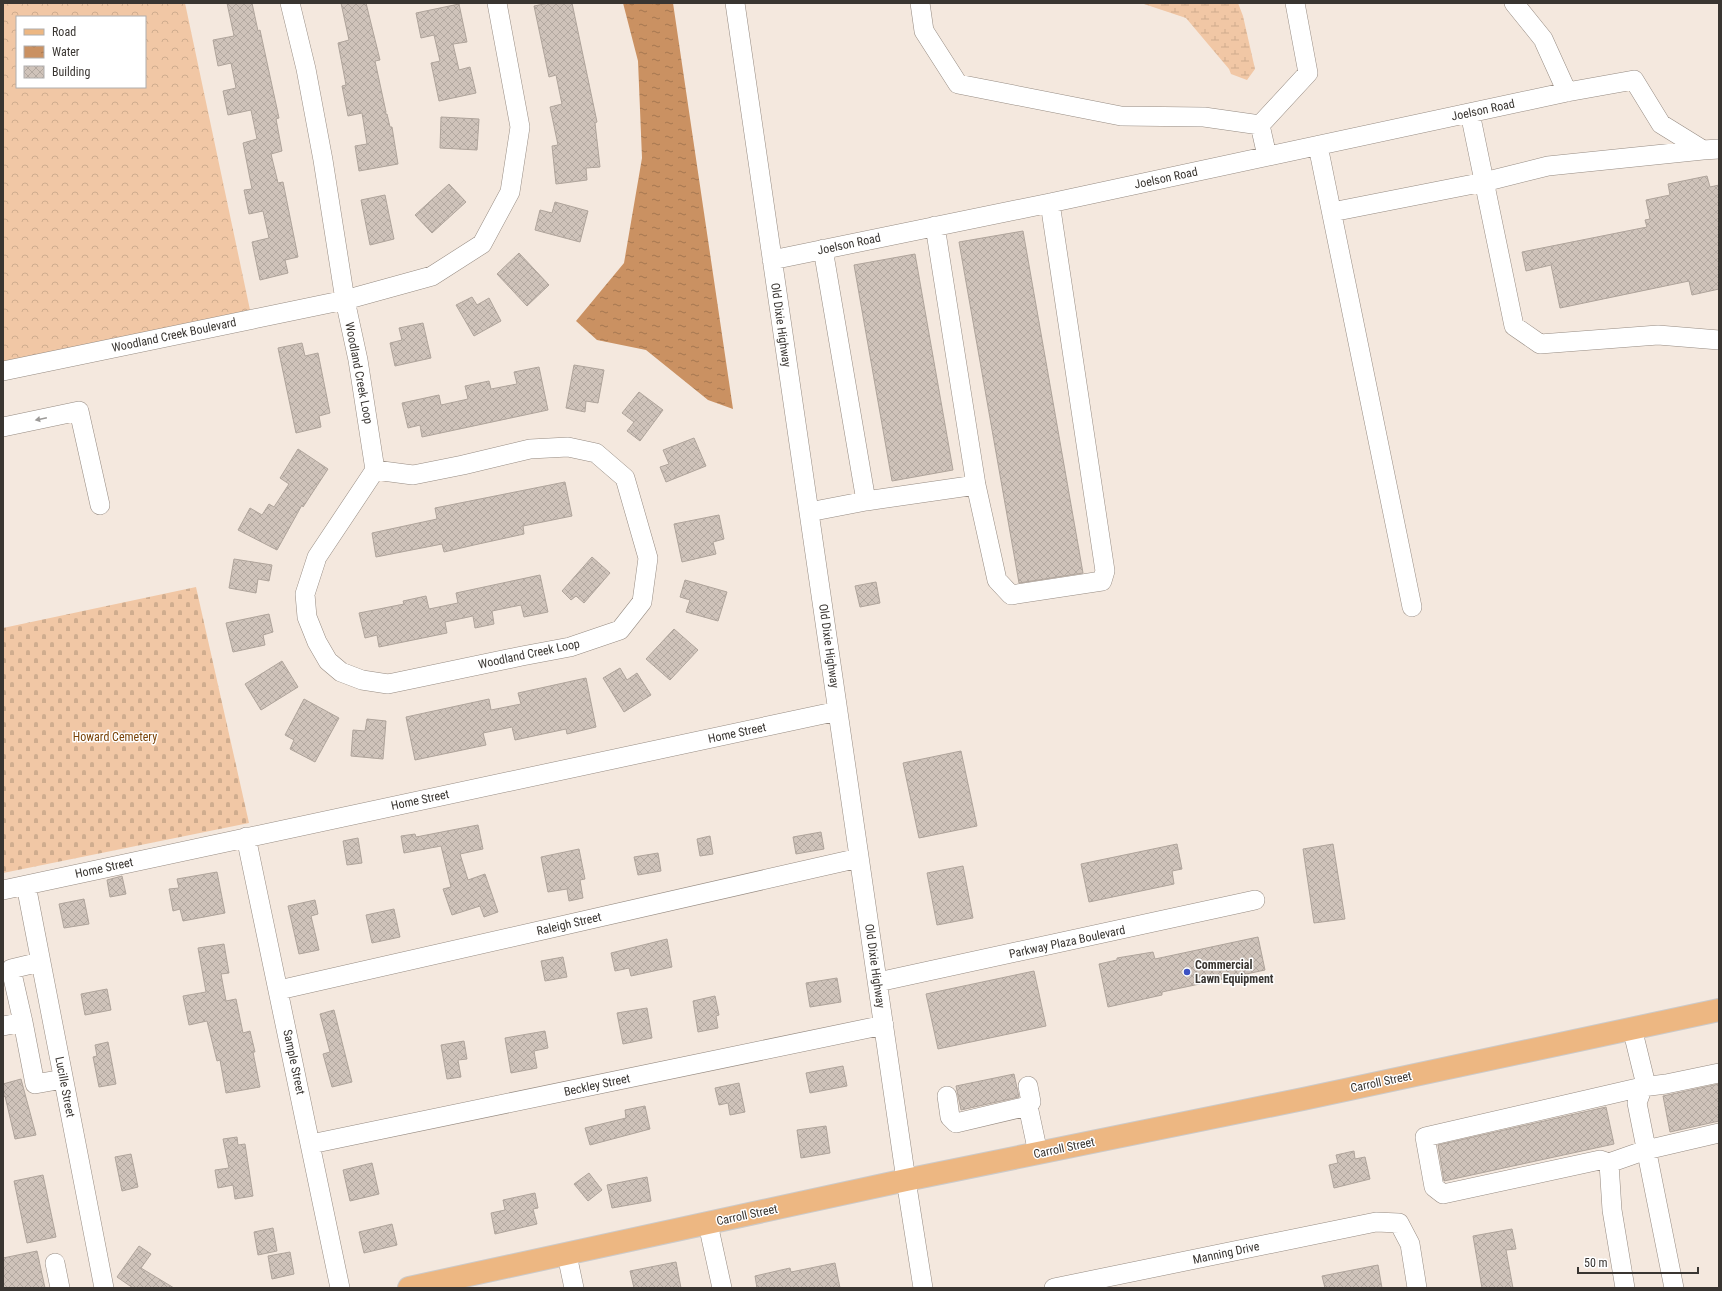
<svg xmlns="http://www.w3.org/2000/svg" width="1722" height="1291" viewBox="0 0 1722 1291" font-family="'Roboto Condensed',sans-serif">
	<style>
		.forest { fill: url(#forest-crowns); fill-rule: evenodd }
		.wetland { fill: url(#wetland-marsh) }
		.cemetery { fill: url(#cemetery-stones) }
		.water { fill: url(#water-ripples) }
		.building { fill: url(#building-cross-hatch); stroke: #afa49b }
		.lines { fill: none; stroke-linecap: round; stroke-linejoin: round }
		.minor-casing { stroke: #968b82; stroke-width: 20 }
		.major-casing { stroke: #cccac9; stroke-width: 24 }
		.minor { stroke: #fff; stroke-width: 19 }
		.major { stroke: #edb782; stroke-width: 22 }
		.oneway { fill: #9c9a98 }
		.poi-dot { fill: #3b51c3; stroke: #fff; stroke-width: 1.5 }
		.labels { text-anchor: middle; stroke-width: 3; stroke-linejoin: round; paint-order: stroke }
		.street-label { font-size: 12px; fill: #393531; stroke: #fff }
		.park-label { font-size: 12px; fill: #794308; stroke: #fff }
		.poi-label { font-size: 12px; font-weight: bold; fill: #393531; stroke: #fff; text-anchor: start }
	</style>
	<defs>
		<pattern id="forest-crowns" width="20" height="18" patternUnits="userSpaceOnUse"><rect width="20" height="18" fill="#f1c7a5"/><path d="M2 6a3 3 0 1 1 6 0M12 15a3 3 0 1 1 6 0" fill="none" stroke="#cfac8e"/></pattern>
		<pattern id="wetland-marsh" width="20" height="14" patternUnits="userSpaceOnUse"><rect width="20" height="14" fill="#f1c7a5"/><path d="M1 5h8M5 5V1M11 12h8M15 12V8" fill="none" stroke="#cfac8e"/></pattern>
		<pattern id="cemetery-stones" width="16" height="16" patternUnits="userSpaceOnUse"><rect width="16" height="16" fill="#f1c7a5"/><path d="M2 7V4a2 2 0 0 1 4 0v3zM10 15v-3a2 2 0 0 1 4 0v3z" fill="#cfac8e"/></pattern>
		<pattern id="water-ripples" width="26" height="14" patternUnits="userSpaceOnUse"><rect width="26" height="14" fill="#ca9162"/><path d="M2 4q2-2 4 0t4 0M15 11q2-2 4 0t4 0" fill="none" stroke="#a57751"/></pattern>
		<pattern id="building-cross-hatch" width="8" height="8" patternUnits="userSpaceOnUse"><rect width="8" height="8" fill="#cfc3ba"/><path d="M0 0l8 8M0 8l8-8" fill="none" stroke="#b2a8a0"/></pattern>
	</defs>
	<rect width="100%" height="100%" fill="#f4e8de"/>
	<path class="forest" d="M3 3H185L250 310 3 362ZM17 17H145V87H17Z"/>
	<path class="wetland" d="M1141 3H1238L1243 16 1255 69 1247 80 1231 74 1229 69 1186 18Z"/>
	<path class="cemetery" d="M196 587 249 823 3 873V628Z"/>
	<path class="water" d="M623 3H673L733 409 708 400 646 350 597 340 576 321 624 263 642 158 638 61Z"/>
	<path class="building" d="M227 3H252L258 31 260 30 279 118 276 119 282 151 271 154 278 183 283 182 298 257 285 260 288 273 260 280 252 242 269 238 263 211 249 214 244 190 252 189 243 143 257 139 251 110 228 115 223 91 236 88 231 63 218 66 213 40 234 36Z
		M341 3H366L380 60 375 61 386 112 385 114H387L390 127H392L398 164 359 171 355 146 367 144 362 113 348 116 342 86 346 85 338 43 349 40Z
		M549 3H572L597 122 595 123 600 167 586 168 587 180 556 184 552 146 558 145 550 107 562 104 556 75 549 77 534 6Z
		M459 4 467 42 453 44 459 70 470 67 476 93 439 101 431 63 440 61 434 35 421 38 416 13Z
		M441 117 479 119 477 150 440 148Z
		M1707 176 1710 187 1719 185V289L1692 295 1689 281 1560 308 1551 265 1526 271 1522 252 1647 227 1645 220 1650 219 1646 200 1670 195 1668 184Z
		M449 184 466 202 432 233 415 215Z
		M385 195 394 239 370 245 361 200Z
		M555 202 588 211 580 242 535 230 540 210 552 213Z
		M1023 231 1083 573 1019 583 959 242Z
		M519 253 549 285 527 306 497 274Z
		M915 254 953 470 892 481 854 265Z
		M472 297 477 305 489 298 501 321 474 336 456 305Z
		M423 323 431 358 395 366 390 343 402 340 399 328Z
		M302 343 305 356 318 353 330 413 319 416 321 427 296 433 278 348Z
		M574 365 604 370 598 403 586 401 585 412 566 408Z
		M539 367 548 410 422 437 420 425 408 428 402 403 439 395 441 405 468 399 465 386 489 381 491 389 517 384 514 372Z
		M639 392 663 410 640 441 627 431 634 422 622 413Z
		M694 438 706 466 666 482 660 467 669 464 663 450Z
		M298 449 328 469 303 507 302 505 277 550 238 530 250 508 262 515 269 504 274 507 289 484 280 478Z
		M565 482 572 516 523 526 524 534 474 545 444 552 442 544 376 557 372 533 437 519 435 508Z
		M719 515 724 539 713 542 716 554 682 562 674 524Z
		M592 557 610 573 584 603 576 596 571 600 562 591Z
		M234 559 272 565 269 581 258 579 256 593 229 588Z
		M540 575 548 612 524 617 521 605 492 611 494 624 475 628 473 616 445 622 447 633 379 647 377 635 365 638 359 613 404 604 403 601 426 596 429 609 458 603 456 593Z
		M685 580 727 592 718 621 686 612 690 600 680 597Z
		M876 582 880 603 860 607 855 586Z
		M269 614 273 632 263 635 265 645 233 652 226 623Z
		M674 629 698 650 670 680 646 659Z
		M282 661 298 687 261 710 245 684Z
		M620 668 627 680 637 673 651 695 624 712 603 678Z
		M586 678 596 727 567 734 566 729 515 740 512 727 483 733 486 745 415 760 406 717 489 699 491 710 521 704 518 693Z
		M304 699 339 718 315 762 290 749 294 740 285 735Z
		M367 719 386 721 383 759 351 756 353 730 365 731Z
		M961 751 977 826 919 838 903 763Z
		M478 825 483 849 460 854 468 880 485 874 498 912 484 917 480 906 452 915 443 889 451 887 441 846 404 853 401 836 415 834 416 837Z
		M821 832 824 849 796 854 793 837Z
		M710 836 713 854 700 856 697 839Z
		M358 838 362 863 347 865 343 841Z
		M1177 844 1182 869 1172 871 1174 884 1089 902 1081 864Z
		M1333 844 1345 919 1314 923 1303 849Z
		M579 849 585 879 580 880 583 898 569 901 567 889 548 892 541 857Z
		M658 853 661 871 638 875 634 857Z
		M963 866 973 918 937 925 927 873Z
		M217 872 225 913 183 921 180 909 173 911 169 889 179 888 177 879Z
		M122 876 126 894 110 897 107 880Z
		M84 899 89 924 64 928 59 904Z
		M315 900 318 914 311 916 319 950 299 954 288 906Z
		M394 909 400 937 372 943 366 915Z
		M1258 937 1265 970 1162 992V995L1108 1007 1099 964 1117 960V958L1153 952 1155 959Z
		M667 939 672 967 631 976 629 968 615 971 611 953Z
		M224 944 229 973 221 974 226 1001 236 999 243 1033 250 1031 255 1052H253L260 1087 226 1093 220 1060 217 1061 207 1021 189 1025 183 996 206 992 198 948Z
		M563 957 567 977 545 981 541 961Z
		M1034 971 1046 1026 938 1049 926 994Z
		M837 978 841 1002 810 1007 806 983Z
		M107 989 111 1010 85 1015 81 994Z
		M715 996 719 1015 716 1016 718 1028 698 1032 693 1001Z
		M647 1008 652 1038 623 1044 617 1013Z
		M334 1010 352 1082 332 1087 323 1054 330 1052 320 1014Z
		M545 1031 548 1048 534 1051 537 1068 511 1073 505 1038Z
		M464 1041 467 1059 458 1060 461 1077 447 1079 441 1045Z
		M108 1042 116 1084 99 1087 93 1057 97 1056 95 1045Z
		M843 1066 847 1086 810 1093 806 1073Z
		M1014 1074 1019 1097 961 1110 956 1086Z
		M21 1079 36 1135 15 1139 5 1096 3 1097V1084Z
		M739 1083 745 1112 730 1115 728 1103 719 1105 715 1088Z
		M1719 1084V1121L1670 1132 1663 1096Z
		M645 1106 650 1129 590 1145 585 1128 626 1118 625 1110Z
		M1606 1107 1614 1144 1444 1181 1438 1145Z
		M826 1126 830 1153 801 1158 797 1130Z
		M237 1137 238 1145 245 1144 253 1196 235 1199 233 1185 218 1188 215 1170 229 1168 223 1139Z
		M1354 1151 1355 1159 1365 1157 1370 1179 1334 1188 1329 1165 1338 1163 1336 1155Z
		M131 1154 138 1187 122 1191 115 1157Z
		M372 1163 379 1194 350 1201 343 1170Z
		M589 1173 602 1190 588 1201 574 1184Z
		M43 1175 56 1237 27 1243 14 1181Z
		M647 1177 651 1201 612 1208 607 1185Z
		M535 1193 538 1208 533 1209 537 1224 495 1234 491 1213 505 1210 503 1200Z
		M392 1224 397 1245 364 1253 359 1232Z
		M273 1228 277 1251 258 1255 254 1232Z
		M1512 1229 1516 1249 1506 1250 1513 1288H1482L1473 1236Z
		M139 1246 151 1254 141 1268 174 1288H133L117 1277Z
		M37 1251 45 1288H3V1258Z
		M290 1252 294 1274 272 1279 268 1256Z
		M676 1262 681 1288H634L630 1271Z
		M835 1263 840 1288H757L755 1276 790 1268 791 1272Z
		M1378 1265 1382 1288H1325L1322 1276Z"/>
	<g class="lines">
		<g class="minor-casing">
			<path id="minor" d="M290 3 306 69 323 160 345 300 358 360 375 470 317 557 305 594 307 617 317 642 328 661 341 672 362 680 388 684 522 656 570 647 620 630 642 602 648 558 625 478 596 453 568 447 530 449 463 465 413 475 375 470
				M735 3 906 1180 923 1288
				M920 3 924 31 958 84 1121 116 1204 117 1260 125
				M1514 3 1543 39 1567 92
				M1470 113 1514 326 1540 344 1658 335 1719 340
				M1318 146 1412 607
				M1267 156 1260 125 1308 73 1295 3
				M1332 212 1484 182 1548 166 1703 150
				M935 226 976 485 997 580 1011 595 1102 581 1105 571 1050 203
				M823 249 866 501
				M772 260 1050 203 1567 92 1634 80 1661 124 1703 150 1719 149
				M3 371 345 300 432 276 482 244 510 192 520 127 497 3
				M3 427 79 411 100 505
				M809 512 866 501 976 485
				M246 837 340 1288
				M26 885 104 1288
				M3 890 838 711
				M878 982 1255 900
				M279 990 859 858
				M23 1022 35 1084 63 1079
				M3 1026 23 1022 11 969 40 962
				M1632 1028 1645 1081 1637 1103 1674 1288
				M1719 1073 1666 1084 1642 1087 1425 1137 1434 1187 1443 1194 1600 1160 1609 1163 1646 1150 1719 1133
				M947 1096 950 1117 956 1123 1028 1106 1031 1102 1028 1086
				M1028 1106 1038 1153
				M311 1144 884 1025
				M1609 1163 1612 1210 1625 1288
				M708 1224 722 1288
				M567 1255 574 1288
				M55 1263 60 1288
				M1054 1288 1376 1222 1399 1223 1410 1244 1417 1288"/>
		</g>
		<g class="major-casing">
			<path id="major" d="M409 1288 906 1180 1303 1099 1719 1010"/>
		</g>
		<use href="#minor" class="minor"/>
		<use href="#major" class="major"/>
	</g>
	<defs><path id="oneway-solid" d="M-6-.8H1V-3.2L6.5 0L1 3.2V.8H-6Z"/></defs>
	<use class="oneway" href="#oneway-solid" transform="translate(41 419) rotate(168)"/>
	<circle class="poi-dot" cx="1187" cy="972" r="4"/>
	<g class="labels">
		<g class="street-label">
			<text transform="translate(1483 110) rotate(-12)" y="4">Joelson Road</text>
			<text transform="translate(1166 178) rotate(-12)" y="4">Joelson Road</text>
			<text transform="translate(849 244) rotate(-12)" y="4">Joelson Road</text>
			<text transform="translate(781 325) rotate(82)" y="4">Old Dixie Highway</text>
			<text transform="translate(174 335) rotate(-12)" y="4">Woodland Creek Boulevard</text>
			<text transform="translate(359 373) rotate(79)" y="4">Woodland Creek Loop</text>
			<text transform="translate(829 646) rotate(82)" y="4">Old Dixie Highway</text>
			<text transform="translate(529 654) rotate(-12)" y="4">Woodland Creek Loop</text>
			<text transform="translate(737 733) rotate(-12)" y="4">Home Street</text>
			<text transform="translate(420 800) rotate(-12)" y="4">Home Street</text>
			<text transform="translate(104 868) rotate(-12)" y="4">Home Street</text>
			<text transform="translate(569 924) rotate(-13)" y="4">Raleigh Street</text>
			<text transform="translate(1067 942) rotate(-12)" y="4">Parkway Plaza Boulevard</text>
			<text transform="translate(875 966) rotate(82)" y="4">Old Dixie Highway</text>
			<text transform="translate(294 1062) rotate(78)" y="4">Sample Street</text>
			<text transform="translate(1381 1082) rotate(-12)" y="4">Carroll Street</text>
			<text transform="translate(597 1085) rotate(-12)" y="4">Beckley Street</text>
			<text transform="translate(65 1087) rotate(79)" y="4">Lucille Street</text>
			<text transform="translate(1064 1148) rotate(-12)" y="4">Carroll Street</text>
			<text transform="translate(747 1215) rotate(-12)" y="4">Carroll Street</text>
			<text transform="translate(1226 1253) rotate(-12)" y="4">Manning Drive</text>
		</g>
		<g class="park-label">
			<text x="115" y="741">Howard Cemetery</text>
		</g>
		<g class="poi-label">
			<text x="1195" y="969">Commercial<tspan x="1195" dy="14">Lawn Equipment</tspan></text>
		</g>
	</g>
	<rect width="1722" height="1291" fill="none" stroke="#393531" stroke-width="8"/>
	<rect x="16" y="16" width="130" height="72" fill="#ffffff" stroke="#b0aead"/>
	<rect x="24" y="29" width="20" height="6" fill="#edb782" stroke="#b0aead"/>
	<text x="52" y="36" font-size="12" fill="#393531">Road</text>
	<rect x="24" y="46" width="20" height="12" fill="url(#water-ripples)" stroke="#b0aead"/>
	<text x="52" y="56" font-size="12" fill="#393531">Water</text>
	<rect x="24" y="66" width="20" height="12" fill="url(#building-cross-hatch)" stroke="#b0aead"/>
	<text x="52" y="76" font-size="12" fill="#393531">Building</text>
	<path d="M1578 1267v6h120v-6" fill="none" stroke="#393531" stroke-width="2"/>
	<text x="1584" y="1267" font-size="12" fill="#393531" stroke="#ffffff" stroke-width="3" paint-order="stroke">50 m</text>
</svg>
